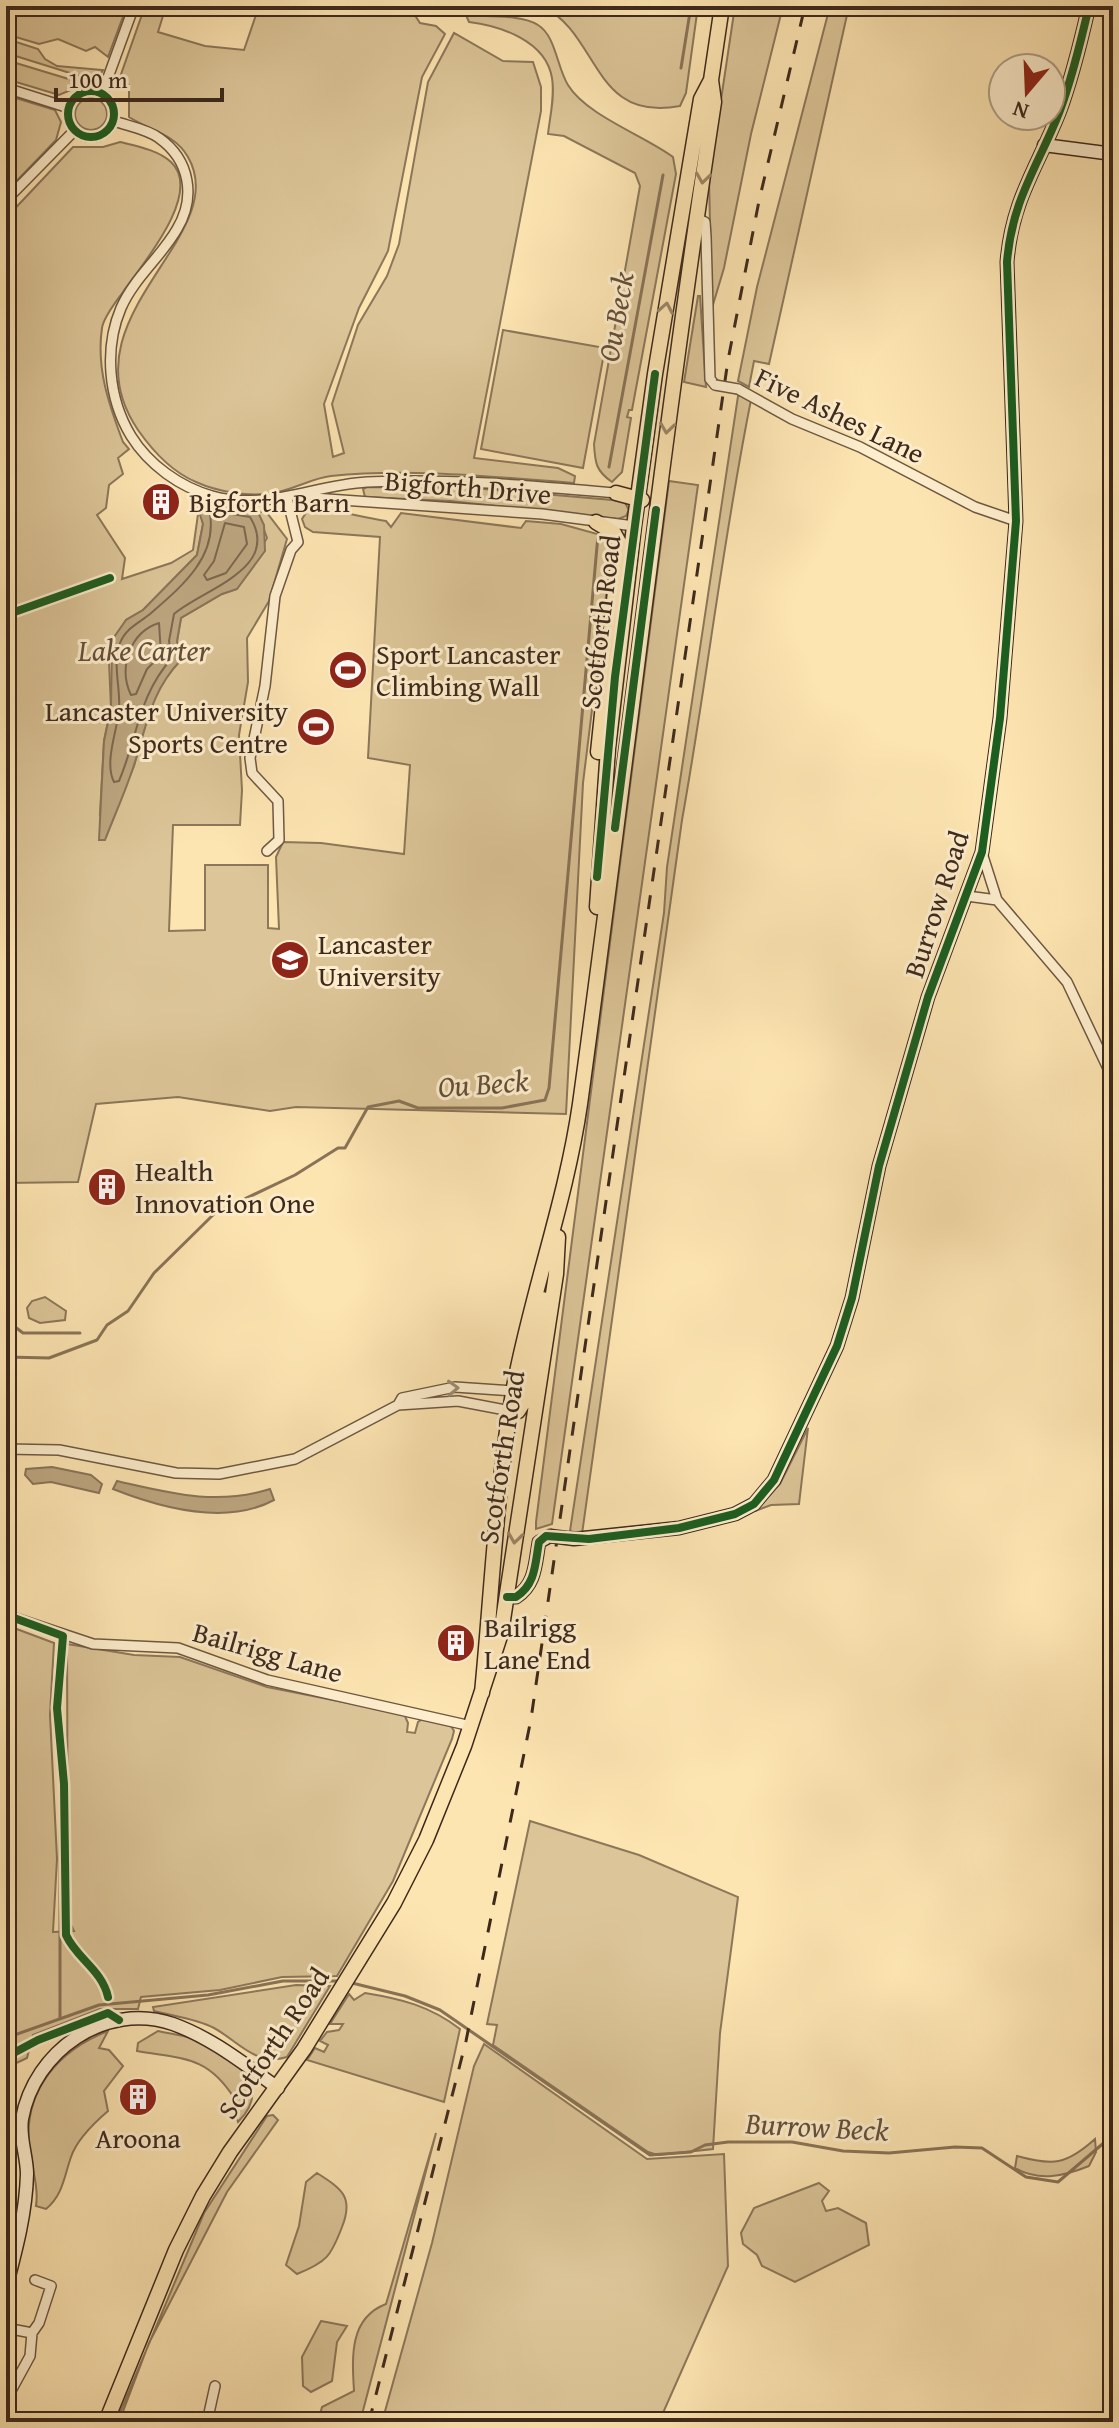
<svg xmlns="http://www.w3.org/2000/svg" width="1119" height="2428" viewBox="0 0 1119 2428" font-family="'Gentium Book Plus',serif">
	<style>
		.green { fill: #dcc598; stroke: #8c775a; stroke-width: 2 }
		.water { fill: #bca57f; stroke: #897357; stroke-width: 2 }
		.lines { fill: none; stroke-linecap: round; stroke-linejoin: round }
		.shore { stroke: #7c674e; stroke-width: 2 }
		.stream { stroke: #897357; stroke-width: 3 }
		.street-casing { stroke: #6d5842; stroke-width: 12 }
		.secondary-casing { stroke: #3d291c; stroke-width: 15 }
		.primary-casing { stroke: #3d291c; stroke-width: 17 }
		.street { stroke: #feeecd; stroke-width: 9 }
		.secondary { stroke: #feeecd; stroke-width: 12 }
		.primary { stroke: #fde5b2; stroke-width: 14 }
		.rail { stroke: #3d291c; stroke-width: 3; stroke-dasharray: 14 14; stroke-linecap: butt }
		.street-bridge-casing { stroke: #6d5842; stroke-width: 12; stroke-linecap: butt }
		.secondary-bridge-casing { stroke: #3d291c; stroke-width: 15; stroke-linecap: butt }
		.street-bridge { stroke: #feeecd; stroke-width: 9 }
		.secondary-bridge { stroke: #feeecd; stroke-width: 12 }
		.cycleway-casing { stroke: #feeecd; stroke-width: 13 }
		.cycleway { stroke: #1b5e20; stroke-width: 8 }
		.oneway { stroke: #9d8767 }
		.oneway2 { stroke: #9e8c74 }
		.labels { text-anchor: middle; stroke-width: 6; stroke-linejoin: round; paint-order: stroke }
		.street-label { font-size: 28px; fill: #3d291c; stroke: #feeecd }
		.poi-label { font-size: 28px; fill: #3d291c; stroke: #feeecd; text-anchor: start }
		.water-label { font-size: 30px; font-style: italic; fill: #634e3a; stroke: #feeecd }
	</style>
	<rect width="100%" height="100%" fill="#fde5b2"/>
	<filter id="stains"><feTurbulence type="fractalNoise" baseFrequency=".0025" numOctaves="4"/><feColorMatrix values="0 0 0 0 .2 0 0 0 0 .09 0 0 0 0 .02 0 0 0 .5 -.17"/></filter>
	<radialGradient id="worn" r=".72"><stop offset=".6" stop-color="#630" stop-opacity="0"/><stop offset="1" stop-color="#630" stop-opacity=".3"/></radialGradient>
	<path class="green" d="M6 6H127L108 57 95 47 86 51 58 39 39 44 9 35Z
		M145 6H166L158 32 205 46 244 50 259 6H409L420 23 436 26 445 34 422 77 388 251 359 308 324 404 333 457 344 453 332 404 358 325 387 276 399 244 428 82 454 33 503 61 533 62 541 87V111L474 458 558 468 575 476 574 483C494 477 411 468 331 476 312 478 293 490 273 493 249 497 218 492 196 482 172 472 152 450 138 430 61 317 234 237 188 157 175 134 149 130 129 117V85L119 80Z
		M542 6H698L686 93 680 106C592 123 600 34 542 6Z
		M735 6H783L751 134 724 268 712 308 709 180Z
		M830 6H849L769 364 754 361 749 387 738 381 757 287Z
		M466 15C486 17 522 14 538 25 556 36 557 68 568 85 586 115 645 136 673 157L676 174 632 410H629L627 417 631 418 622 472 612 482C596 471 595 463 594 444L640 186 635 173 564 136 548 134C550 116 555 96 552 78 546 41 501 26 469 22Z
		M7 39 38 49 45 59 57 66 103 70 99 77 89 79 6 53Z
		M6 60 85 84 59 95 6 79Z
		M6 95 55 110 61 122 56 140 6 192Z
		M75 114a16 16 0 1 1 32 0a16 16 0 1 1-32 0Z
		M120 142C136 146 158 150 171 162 204 193 141 266 123 292 116 302 104 316 102 328 96 368 109 405 123 442L129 449 118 458 123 474 109 485 106 508 97 515 125 558 122 579 171 563 193 550 199 507 203 524 197 555 143 610 126 620 109 662 111 708 104 741 100 814 121 796 134 766 151 704 162 680 181 660 177 641 181 618 222 594 237 589 267 538 257 511 267 513 287 539 269 601 247 638 248 682 239 735 242 790 240 825H173L169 931 205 930V865H268V928L279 929 276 857 283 842 321 843 404 854 410 765 368 758 380 537 313 532 305 527 302 519 310 507C337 510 360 517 386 521L391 527 401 513 521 528 526 521 561 524 601 535 611 555 583 783 566 1114 296 1107 270 1111 178 1097 96 1104 78 1182 6 1183V218L73 147H103Z
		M698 296H700L706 387 684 382Z
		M503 330 605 348 583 468 481 449Z
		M743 395 751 400C723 539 707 680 682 820L582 1534 570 1531 664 913 667 867 738 396Z
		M669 481 698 485 552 1524 536 1529V1522Z
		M367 487 472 488 624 501 629 510 626 516 618 519 450 501 365 497 363 489Z
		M45 1297 66 1311 65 1320 40 1323 29 1318 27 1308 32 1301Z
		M808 1428 799 1504 771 1505 755 1511 780 1484Z
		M6 1625 54 1643 50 1715 57 1859 53 1932 74 1931 68 1919 67 1644 134 1655 180 1657 267 1687 404 1714 408 1723 407 1732 415 1733 418 1722 426 1717 451 1726 454 1731 452 1739 393 1881 337 1976 282 1977 220 1990 141 1997 138 2009H100L33 2035 27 2058 6 2068Z
		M530 1821 639 1855 738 1897 720 2033 713 2149 658 2155 648 2152 493 2045 497 2025 487 2024Z
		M296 1985 330 1986 287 2057C256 2067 238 2041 214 2028 197 2019 173 2016 154 2011L153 2007Z
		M365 1993C402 1999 430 2006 460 2029L444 2102 307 2060 315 2048 324 2052 328 2045 320 2041 327 2032 339 2030 343 2024H330L349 1994 354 2000Z
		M108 2031 99 2048 109 2050 123 2066 104 2091 108 2111C94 2123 77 2139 71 2157 64 2177 63 2195 46 2209L36 2206C39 2186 31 2166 29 2145 24 2090 59 2050 108 2031Z
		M158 2031C175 2035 192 2036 207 2043 242 2059 271 2089 238 2122 235 2115 237 2104 234 2098 207 2055 181 2059 137 2051L138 2043Z
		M484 2044 647 2159 724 2154 728 2266 659 2422H382L432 2243 474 2066Z
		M273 2115 278 2120 227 2192 149 2343 119 2422H116L204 2213 267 2116Z
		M436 2133 360 2422H318L322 2407 354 2391C352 2357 349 2318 386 2304Z
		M1095 2139 1096 2152 1089 2166C1064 2176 1040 2182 1015 2168L1017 2156C1053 2166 1066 2165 1095 2139Z
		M317 2173C342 2189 354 2197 342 2227 331 2256 327 2262 297 2274L286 2265 299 2226 306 2182Z
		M819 2183 829 2191 822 2201 826 2211 838 2208 866 2223 869 2245 795 2282 762 2266 757 2255 743 2244 741 2233 754 2208Z
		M321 2321 347 2326 337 2342 332 2381 311 2392 303 2386 302 2357Z"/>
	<path class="water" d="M194 496 227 505 256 508 264 525 265 551 237 589 222 594 181 618 177 641 181 660C152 690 147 723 135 762 127 788 115 814 105 840H99L104 741 111 708 112 640 126 620 143 610 197 555 203 524Z
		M52 1467 91 1475 102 1484 99 1493 51 1482 33 1484 25 1475 26 1469Z
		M117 1481C170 1493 216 1506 270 1489L274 1500C226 1526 161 1508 113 1489Z"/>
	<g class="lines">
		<path class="shore" d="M214 511 250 517C282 569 203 589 174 614L169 641 172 658C138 696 138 736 119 781L114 782C104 762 117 732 119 710 121 689 112 664 120 643 126 628 139 623 150 614 181 587 217 558 210 514Z
			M225 523 244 527 247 544 226 573 207 580 204 575 214 561Z
			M159 623 161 655 147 669 136 694 131 695C118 668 130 632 159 623Z"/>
		<path class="stream" d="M681 68 691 6
			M609 467 663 175
			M6 1303 10 1295
			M6 1320 23 1333H80
			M6 1357 49 1358 97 1340 107 1325 128 1311 154 1273 215 1213 295 1175 338 1148H345L368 1107 399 1101 418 1108H502L545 1100 549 1088 598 535
			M60 1825V2017
			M352 1983 405 1996 440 2010 650 2155 691 2152 705 2145 728 2142H792L843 2151 889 2153 955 2147 982 2148 1026 2177 1058 2182 1113 2135
			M6 2038 99 2005 208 1995 283 1981H341"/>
		<g class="street-casing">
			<path id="street" d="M6 88 69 108
				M68 114a23 23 0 1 1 46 0a23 23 0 1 1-46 0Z
				M102 94 134 6
				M114 121C128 126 147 129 159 138 190 160 196 197 177 229 161 257 134 278 121 308 104 348 108 398 131 436 149 465 180 487 212 496 266 511 314 485 367 482 450 478 533 486 616 493
				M6 200 74 131
				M697 218 705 222 706 237 710 379 715 385
				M738 389 792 419 860 447 975 507 1016 521
				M299 497 542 514 634 526
				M267 851 279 840 278 801 252 773 250 758 265 686 275 596 291 550 298 542 287 498
				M982 853 997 900 1067 982 1113 1079
				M967 896 997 900
				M398 1405 402 1398 455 1387 513 1391
				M6 1449 59 1450 176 1473 219 1474 295 1459 398 1405 458 1401 511 1411
				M6 1615 93 1644 178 1648 267 1680 471 1726
				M6 2125 22 2123
				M6 2328 32 2333
				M6 2400 30 2356 32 2333 39 2323 51 2286 35 2280
				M207 2422 215 2386"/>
		</g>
		<g class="secondary-casing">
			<path id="secondary" d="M1044 145 1113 154
				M574 1539 679 1528 735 1514 754 1504 774 1480 837 1346 852 1298 879 1166 928 997 982 852 1000 718 1016 521 1007 262C1012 200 1037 168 1059 113 1072 79 1081 41 1089 6
				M507 1597H516C536 1584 535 1564 539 1542L550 1536
				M6 2288C16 2250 26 2213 27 2174 27 2156 19 2137 22 2119 34 2051 105 2001 173 2024 212 2038 244 2064 278 2088"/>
		</g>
		<g class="primary-casing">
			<path id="primary" d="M616 493 642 500
				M596 522 614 533 620 544 598 752
				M597 907 608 748 634 526 655 374 701 99 711 80 722 6
				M511 1411H518L523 1403 543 1299
				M482 1693C492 1591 496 1488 514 1387 532 1291 566 1201 580 1104 626 770 663 435 714 102L711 80
				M106 2422 176 2250 203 2196 230 2152 304 2049 394 1903 426 1840 464 1746 501 1633 556 1274 558 1237"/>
		</g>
		<use href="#street" class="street"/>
		<use href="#secondary" class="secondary"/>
		<use href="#primary" class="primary"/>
		<path class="rail" d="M369 2422 466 2041 531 1719 728 360 759 201 805 6"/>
		<g class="street-bridge-casing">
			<path id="street-bridge" d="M715 385 738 389"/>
		</g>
		<g class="secondary-bridge-casing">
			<path id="secondary-bridge" d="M550 1536 574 1539"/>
		</g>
		<use href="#street-bridge" class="street-bridge"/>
		<use href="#secondary-bridge" class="secondary-bridge"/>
		<g class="cycleway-casing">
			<path id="cycleway" d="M68 114a23 23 0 1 1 46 0a23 23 0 1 1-46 0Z
				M6 615 110 578
				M615 828 656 510
				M597 877 615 677 655 374
				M507 1597H516C536 1584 535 1564 539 1542L546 1536 589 1539 679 1528 735 1514 754 1504 774 1480 837 1346 852 1298 879 1166 928 997 982 852 1000 718 1016 521 1007 262C1012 200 1037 168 1059 113 1072 79 1081 41 1089 6
				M6 1615 63 1636 57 1708 64 1784 66 1935C77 1959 102 1970 108 1997
				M6 2057 38 2040 108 2013 119 2020"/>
		</g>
		<use href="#cycleway" class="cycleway"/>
	</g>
	<defs><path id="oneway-chevron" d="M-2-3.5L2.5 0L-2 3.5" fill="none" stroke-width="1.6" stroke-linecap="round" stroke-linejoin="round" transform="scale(2)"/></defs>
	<g class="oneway">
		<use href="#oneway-chevron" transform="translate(703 178) rotate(98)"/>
		<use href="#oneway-chevron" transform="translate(666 308) rotate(-80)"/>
		<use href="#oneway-chevron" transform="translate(667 428) rotate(98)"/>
		<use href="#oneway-chevron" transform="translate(515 1538) rotate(98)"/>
	</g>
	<use class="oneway2" href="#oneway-chevron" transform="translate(453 1388) rotate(-3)"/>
	<defs>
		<g id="building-disc" transform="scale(2)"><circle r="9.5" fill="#8f2418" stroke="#feeecd"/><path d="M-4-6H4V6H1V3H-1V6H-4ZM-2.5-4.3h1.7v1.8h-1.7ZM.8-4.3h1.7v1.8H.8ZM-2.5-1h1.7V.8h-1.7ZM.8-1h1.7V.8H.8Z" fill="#fff"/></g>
		<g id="stadium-disc" transform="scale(2)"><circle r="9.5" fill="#8f2418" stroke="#feeecd"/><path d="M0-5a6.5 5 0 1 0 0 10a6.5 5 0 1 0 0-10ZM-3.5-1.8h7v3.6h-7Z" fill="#fff"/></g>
		<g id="university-disc" transform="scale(2)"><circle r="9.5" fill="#8f2418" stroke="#feeecd"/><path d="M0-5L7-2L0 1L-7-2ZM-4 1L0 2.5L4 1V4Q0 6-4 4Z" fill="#fff"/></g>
	</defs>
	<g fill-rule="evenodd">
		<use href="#building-disc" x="161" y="502"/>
		<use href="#stadium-disc" x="348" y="670"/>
		<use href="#stadium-disc" x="316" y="727"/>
		<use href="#university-disc" x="290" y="960"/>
		<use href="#building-disc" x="107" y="1187"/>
		<use href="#building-disc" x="456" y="1643"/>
		<use href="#building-disc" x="138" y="2097"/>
	</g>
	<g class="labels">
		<g class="street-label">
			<text transform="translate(840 415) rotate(26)" y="10">Five Ashes Lane</text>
			<text transform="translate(468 487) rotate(5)" y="10">Bigforth Drive</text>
			<text transform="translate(600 622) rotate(-83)" y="10">Scotforth Road</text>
			<text transform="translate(936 904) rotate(-72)" y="10">Burrow Road</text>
			<text transform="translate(501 1457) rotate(-81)" y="10">Scotforth Road</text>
			<text transform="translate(268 1652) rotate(16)" y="10">Bailrigg Lane</text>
			<text transform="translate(273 2043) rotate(-56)" y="10">Scotforth Road</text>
		</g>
		<g class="poi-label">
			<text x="189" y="512">Bigforth Barn</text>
			<text x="376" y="664">Sport Lancaster<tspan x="376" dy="32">Climbing Wall</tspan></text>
			<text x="288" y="721" text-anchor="end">Lancaster University<tspan x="288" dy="32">Sports Centre</tspan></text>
			<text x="318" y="954">Lancaster<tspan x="318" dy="32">University</tspan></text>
			<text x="135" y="1181">Health<tspan x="135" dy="32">Innovation One</tspan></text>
			<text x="484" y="1637">Bailrigg<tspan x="484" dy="32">Lane End</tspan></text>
			<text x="138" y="2148" text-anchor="middle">Aroona</text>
		</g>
		<g class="water-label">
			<text transform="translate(616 317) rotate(-80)" y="10">Ou Beck</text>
			<text x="144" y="661">Lake Carter</text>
			<text transform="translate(483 1084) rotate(-4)" y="10">Ou Beck</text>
			<text transform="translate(817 2127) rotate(3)" y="10">Burrow Beck</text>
		</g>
	</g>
	<rect width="1119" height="2428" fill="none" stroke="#fde5b2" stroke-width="32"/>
	<rect x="8" y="8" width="1103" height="2412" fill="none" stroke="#3d291c" stroke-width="4"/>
	<rect x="16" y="16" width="1087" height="2396" fill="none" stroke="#3d291c" stroke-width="2"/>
	<g transform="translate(1027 92) rotate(199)"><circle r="38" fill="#feeecd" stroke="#b19f86" stroke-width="2"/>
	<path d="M0-6L14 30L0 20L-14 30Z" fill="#8f2418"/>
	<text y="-12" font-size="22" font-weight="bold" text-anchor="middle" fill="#3d291c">N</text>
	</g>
	<path d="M56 88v12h166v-12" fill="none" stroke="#3d291c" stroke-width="4"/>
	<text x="68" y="88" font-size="24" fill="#3d291c" stroke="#feeecd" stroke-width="6" paint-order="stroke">100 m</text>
	<rect width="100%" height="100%" filter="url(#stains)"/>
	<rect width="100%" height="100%" fill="url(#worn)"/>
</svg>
